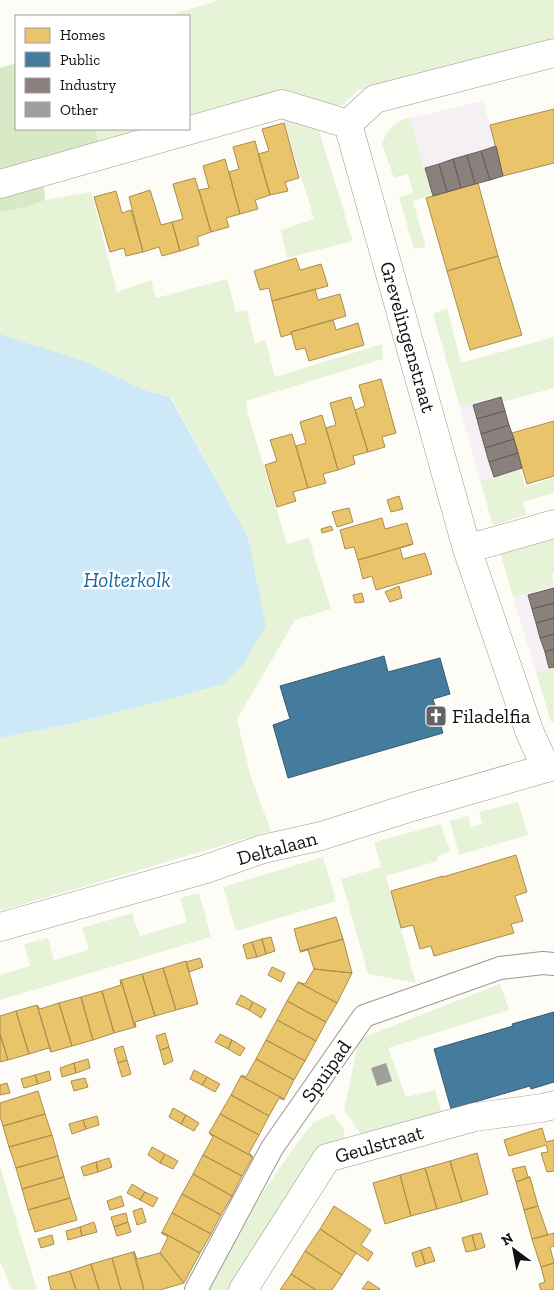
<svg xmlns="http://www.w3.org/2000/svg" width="554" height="1290" viewBox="0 0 554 1290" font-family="'Zilla Slab',serif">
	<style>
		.industrial { fill: #f5f0f3 }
		.green { fill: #e7f3d7 }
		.forest { fill: #d8eac5 }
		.water { fill: #cde8f7 }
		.homes { fill: #e9c46a; stroke: #a88e4f }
		.public { fill: #457b9d; stroke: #355b73 }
		.industry { fill: #8a817c; stroke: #665f5c }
		.building { fill: #a19f9c }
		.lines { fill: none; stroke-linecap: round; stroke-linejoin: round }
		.pedestrian-casing { stroke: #979795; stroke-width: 24 }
		.minor-casing { stroke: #979795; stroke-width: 29 }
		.pedestrian { stroke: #fffffe; stroke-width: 22 }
		.minor { stroke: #fffffe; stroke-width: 28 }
		.labels { text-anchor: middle; stroke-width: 5; stroke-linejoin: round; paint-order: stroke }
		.street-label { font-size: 20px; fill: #111; stroke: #fff }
		.poi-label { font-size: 20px; fill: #111; stroke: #fff; text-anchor: start }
		.water-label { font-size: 21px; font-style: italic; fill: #1768a6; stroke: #fff }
	</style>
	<rect width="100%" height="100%" fill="#fdfcf7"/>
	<path class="industrial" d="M483 101 503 176 432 195 410 118Z
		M500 395 520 469 480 481 460 407Z
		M554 586V667L536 672 513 597Z"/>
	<path class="green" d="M220 0H554V42L358 90 343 105 326 106 293 92 265 98 189 122V16H167Z
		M281 113 315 118 353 241 287 258 281 230 314 219Z
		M410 118 432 195 413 201 426 247 414 249 399 197 413 193 408 174 394 178 382 143C389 129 393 121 410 118Z
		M95 129H166L100 149Z
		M91 192 117 292 151 280 156 298 227 279 236 312 247 310 255 344 265 339 275 377 382 344 383 359 246 401 248 414 287 544 309 538 331 609 295 620 237 719 250 774 271 831 0 911V738L74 723 166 700 224 684 266 626 248 537 171 397 144 390 87 362 0 334V212L27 207 45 200Z
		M447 308 461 363 554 337V388L502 402 500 395 460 407 433 314Z
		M520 469 525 487 554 478V493L523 502 527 515 493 525 480 481Z
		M554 535V573L552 574 554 586 513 597 500 551Z
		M554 667V722H551L536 672Z
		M518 802 528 835 459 855 450 821 468 816 471 827 482 824 479 812Z
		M441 824 450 852 437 856 438 861 386 876 416 983 368 974 341 879 381 867 374 842Z
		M323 857 336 901 236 931 223 887Z
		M199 893 211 937 0 1000V975L30 966 24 944 48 938 54 960 89 950 82 928 132 913 140 936 187 922 180 898Z
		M500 984 509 1010 388 1048 406 1097 435 1090 443 1117 363 1138 344 1110 359 1039Z
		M333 1114 344 1129 345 1145 231 1290H208L242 1222 303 1135 314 1122Z
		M0 1166 37 1290H12L0 1261Z"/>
	<path class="forest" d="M16 63V129H95L100 149 43 172 45 200 27 207 0 212V68Z"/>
	<path class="water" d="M0 334 87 362 144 390 170 397 248 537 266 626 244 663 224 684 166 700 74 723 0 738Z"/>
	<path class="homes" d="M554 109V163L503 176 490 125Z
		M284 123 299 178 285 182 288 191 270 195 258 154 269 151 262 129Z
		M255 141 270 195 255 200 258 209 240 214 229 172 239 169 233 147Z
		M225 159 240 214 226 218 229 227 211 232 199 190 209 188 203 166Z
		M195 178 211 232 197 237 199 245 180 251 172 222 183 219 173 184Z
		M478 183 498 256 447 271 426 198Z
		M150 190 161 225 172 222 180 251 162 256 159 247 143 252 129 197Z
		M116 191 122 213 131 210 143 252 126 256 124 248 110 252 94 197Z
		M498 256 522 335 470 350 447 271Z
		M296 258 300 270 321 264 328 286 272 301 269 288 260 290 254 271Z
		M315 289 318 300 340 294 346 316 291 332V334L281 337 272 301Z
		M333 320 336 330 358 323 364 345 309 361 305 348 296 350 291 332Z
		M381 379 396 433 382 437 385 447 368 452 355 410 365 406 359 385Z
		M351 397 368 452 353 456 355 464 338 470 326 428 336 425 330 403Z
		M322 415 338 470 323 474 326 483 308 488 296 446 306 443 300 422Z
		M554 421V476L527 484 512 433Z
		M292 434 308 488 293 492 296 501 277 507 265 465 277 461 270 440Z
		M399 496 403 509 391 512 387 500Z
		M349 508 353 522 337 527 332 512Z
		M382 518 385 529 407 523 413 544 358 560 354 547 345 549 340 530Z
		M331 526 333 530 322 533 321 529Z
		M413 544 400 548 403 559 425 553 432 574 376 590 372 576 363 579 358 560Z
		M399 586 402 598 390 602 385 592Z
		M362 593 364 602 355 603 353 595Z
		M516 855 527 892 515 896 523 921 511 924 514 933 434 956 431 946 420 949 413 925 401 928 391 891 443 876V877Z
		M336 917 343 939 300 951 294 929Z
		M271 937 275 951 266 954 262 939Z
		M262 939 266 954 257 957 252 942Z
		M343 939 352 973 314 969 308 950 300 952Z
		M252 942 257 957 247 959 243 945Z
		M200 958 203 967 189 972 186 962Z
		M186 961 198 1004 176 1010 163 968Z
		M272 967 285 973 281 982 268 975Z
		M163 968 176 1010 155 1016 142 974Z
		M314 969 352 973 337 1003 298 982 305 984Z
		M142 974 155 1016 135 1022 136 1027H135L121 980Z
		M120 980H121L135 1027 114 1033 102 991 121 985Z
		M298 982 337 1003 326 1022 287 1001Z
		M102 991 114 1033 93 1040 81 997Z
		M241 995 253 1002 249 1010 236 1004Z
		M81 997 93 1040 72 1046 59 1003Z
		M287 1001 326 1022 316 1041 277 1020Z
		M253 1002 266 1009 261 1018 249 1010Z
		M59 1003 72 1046 51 1052 37 1005 40 1009Z
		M37 1005 51 1052 49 1048 29 1054 16 1011Z
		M16 1011 29 1054 8 1060 0 1034V1016Z
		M277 1020 316 1041 305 1061 266 1040Z
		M165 1033 169 1047 160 1050 156 1036Z
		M0 1034 8 1060 0 1062Z
		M220 1034 232 1040 228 1049 215 1042Z
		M232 1040 245 1048 240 1056 228 1049Z
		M266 1040 305 1061 294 1080 256 1059Z
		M123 1046 127 1060 118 1063 114 1049Z
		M169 1047 173 1061 164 1065 160 1050Z
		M88 1059 90 1068 76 1073 74 1063Z
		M256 1059 294 1080 284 1099 241 1076 242 1075 246 1077Z
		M127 1060 131 1074 122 1077 118 1063Z
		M74 1063 76 1073 62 1077 60 1068Z
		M194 1070 207 1077 202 1085 190 1079Z
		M49 1071 51 1080 38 1084 35 1075Z
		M35 1075 38 1084 24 1088 21 1079Z
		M241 1076 284 1099V1100L279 1098 269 1116 231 1095Z
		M207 1077 220 1084 215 1092 202 1085Z
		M85 1078 88 1087 74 1091 71 1081Z
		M7 1083 10 1093 0 1095V1085Z
		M38 1091 45 1114 3 1126 0 1116V1103Z
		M231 1095 269 1116 259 1135 220 1114Z
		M173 1108 186 1115 181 1124 169 1117Z
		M45 1114 52 1135 9 1147 3 1126Z
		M220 1114 259 1135 249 1153 253 1157 209 1133Z
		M186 1115 199 1123 194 1131 181 1124Z
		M97 1116 99 1125 86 1129 83 1120Z
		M83 1120 86 1129 72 1134 69 1124Z
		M542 1128 546 1142 554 1140V1171L547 1172 541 1153 548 1152 546 1145 509 1156 504 1140Z
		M209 1133 253 1157 242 1176 203 1155 213 1137Z
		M52 1135 58 1156 16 1168 9 1147Z
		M152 1147 165 1154 160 1163 148 1155Z
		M477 1153 488 1194 462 1202 450 1161Z
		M165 1154 178 1161 173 1169 160 1163Z
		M203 1155 242 1176 232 1196 193 1174Z
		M58 1156 64 1177 22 1189 16 1168Z
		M109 1158 112 1167 98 1172 96 1162Z
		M450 1161 462 1202 437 1209 425 1168Z
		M96 1162 98 1172 84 1176 81 1167Z
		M525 1166 528 1177H530L516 1182 512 1169Z
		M425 1168 437 1209 411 1216 400 1175Z
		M193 1174 232 1196 221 1215 182 1194Z
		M400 1175 411 1216 385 1224 373 1183Z
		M64 1177 70 1198 28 1210 22 1189Z
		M530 1177 538 1206 524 1210 516 1182Z
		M132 1184 145 1192 140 1200 127 1193Z
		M145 1192 158 1198 153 1207 140 1200Z
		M182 1194 221 1215 211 1234 172 1213Z
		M121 1196 124 1206 110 1210 107 1201Z
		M70 1198 77 1220 35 1232 28 1210Z
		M334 1206 371 1230 361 1245 373 1253 368 1261 320 1229Z
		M538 1206 548 1235 532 1239 524 1210Z
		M142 1208 146 1222 137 1225 133 1211Z
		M126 1213 128 1222 114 1227 111 1217Z
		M172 1213 211 1234 200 1253 162 1232Z
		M94 1222 97 1232 82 1236 80 1227Z
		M128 1222 131 1232 117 1236 114 1227Z
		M80 1227 82 1236 68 1240 66 1231Z
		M320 1229 356 1253 342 1275 305 1251Z
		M162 1232 200 1253 184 1283 160 1253 168 1237 161 1233Z
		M481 1233 485 1247 476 1250 472 1235Z
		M554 1233V1246L550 1247 554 1263 541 1267 532 1239Z
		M52 1235 54 1244 41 1248 38 1239Z
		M472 1235 476 1250 466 1252 462 1238Z
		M430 1247 435 1261 425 1264 421 1250Z
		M421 1250 425 1264 416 1267 412 1253Z
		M134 1251 137 1259 160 1253 184 1283 160 1290H144Z
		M305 1251 342 1275 332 1290H316L291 1274Z
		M133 1252 144 1290H121L112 1258Z
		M112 1258 121 1290H99L91 1264Z
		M554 1263V1290H541L539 1284 545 1282 541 1267Z
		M91 1264 99 1290H76L70 1271Z
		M70 1271 76 1290H51L48 1277Z
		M291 1274 316 1290H280Z
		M368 1281 380 1289 379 1290 362 1289Z"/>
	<path class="public" d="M384 656 388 672 440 658 450 694 433 699 443 733 288 778 273 725 290 719 280 686Z
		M554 1012V1082L531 1089 530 1086 451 1109 434 1049 513 1026 512 1024Z"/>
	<path class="industry" d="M496 146 503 176 490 180 481 151Z
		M481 151 490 180 475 184 467 155Z
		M467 155 475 184 461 188 453 159Z
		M453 159 461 188 447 192 439 164Z
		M439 164 447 192 433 196 425 168Z
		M501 397 505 411 477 419 473 405Z
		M505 411 509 425 481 434 477 419Z
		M509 425 514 439 485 448 481 434Z
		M514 439 518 453 489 462 485 448Z
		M518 453 522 468 494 477 489 462Z
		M554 588V603L532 609 528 595Z
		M554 603V618L536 623 532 609Z
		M554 618V634L540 638 536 623Z
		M554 634V649L545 652 540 638Z
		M554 649V667L549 668 545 652Z"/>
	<path class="building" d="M386 1063 392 1081 377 1086 371 1068Z"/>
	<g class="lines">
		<g class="pedestrian-casing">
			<path id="pedestrian" d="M196 1290 272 1148 364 1016 500 968 543 963 554 964"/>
		</g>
		<g class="minor-casing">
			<path id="minor" d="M348 124 467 549 530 733 546 768
				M348 124 375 99 554 53
				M0 184 282 104 348 124
				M467 549 554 524
				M0 927 206 869 263 849 321 836 412 807 554 766
				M243 1290 327 1158 475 1117 542 1108 554 1105"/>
		</g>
		<use href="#pedestrian" class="pedestrian"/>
		<use href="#minor" class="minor"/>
	</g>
	<defs>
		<g id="church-square" transform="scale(1.125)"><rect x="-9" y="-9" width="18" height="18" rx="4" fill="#646362" stroke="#fff"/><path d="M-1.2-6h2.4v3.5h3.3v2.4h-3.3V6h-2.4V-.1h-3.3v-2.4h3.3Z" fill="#fff"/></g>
	</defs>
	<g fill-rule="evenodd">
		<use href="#church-square" x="436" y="716"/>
	</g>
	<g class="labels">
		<g class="street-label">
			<text transform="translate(408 337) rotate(74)" y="7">Grevelingenstraat</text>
			<text transform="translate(277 848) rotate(-15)" y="7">Deltalaan</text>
			<text transform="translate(326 1071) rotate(-55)" y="7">Spuipad</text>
			<text transform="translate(379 1144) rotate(-16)" y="7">Geulstraat</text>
		</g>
		<g class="poi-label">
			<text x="452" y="723">Filadelfia</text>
		</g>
		<g class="water-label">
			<text x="127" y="587">Holterkolk</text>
		</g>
	</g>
	<rect x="15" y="15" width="175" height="115" fill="#ffffff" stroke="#a0a0a0"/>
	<rect x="25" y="28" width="25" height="15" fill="#e9c46a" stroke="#a0a0a0"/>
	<text x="60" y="40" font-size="15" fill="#111111">Homes</text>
	<rect x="25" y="52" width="25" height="15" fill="#457b9d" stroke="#a0a0a0"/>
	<text x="60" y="65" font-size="15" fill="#111111">Public</text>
	<rect x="25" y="78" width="25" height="15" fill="#8a817c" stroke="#a0a0a0"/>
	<text x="60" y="90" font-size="15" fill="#111111">Industry</text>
	<rect x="25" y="102" width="25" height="15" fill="#a19f9c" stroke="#a0a0a0"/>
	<text x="60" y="115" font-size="15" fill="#111111">Other</text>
	<g transform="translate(514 1250) rotate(328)" stroke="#ffffff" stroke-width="4" paint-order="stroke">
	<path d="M0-4L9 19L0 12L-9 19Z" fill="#111111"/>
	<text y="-8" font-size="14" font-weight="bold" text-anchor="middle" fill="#111111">N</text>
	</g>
</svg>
